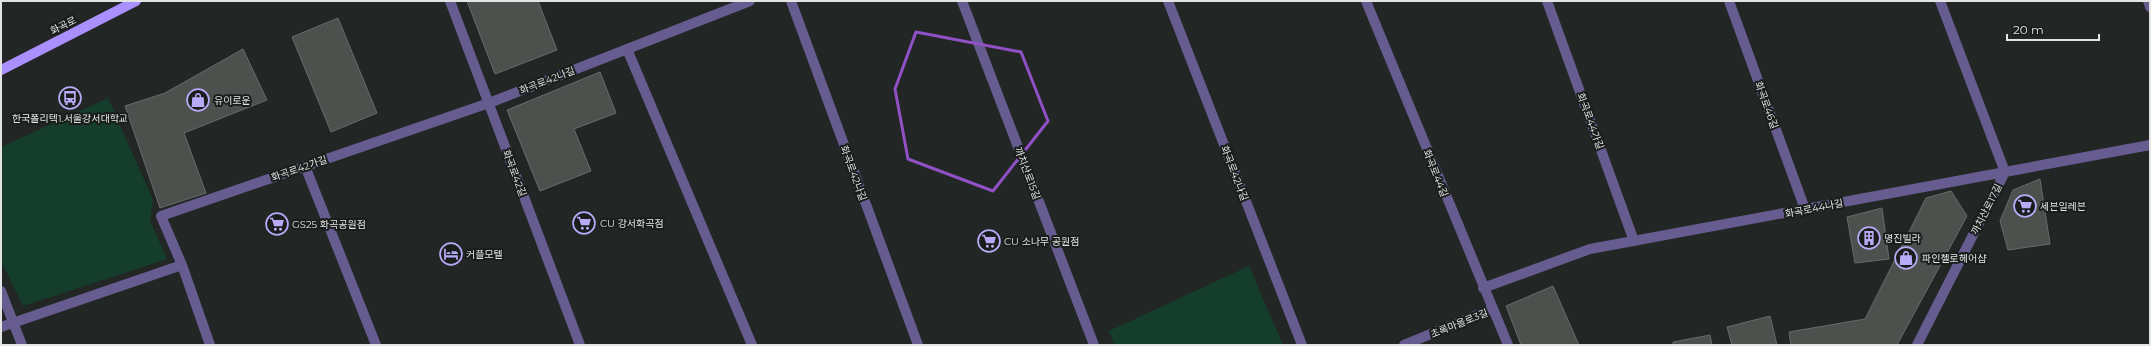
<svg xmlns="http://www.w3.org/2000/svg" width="2151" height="346" viewBox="0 0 2151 346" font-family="Montserrat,'Noto Sans KR',sans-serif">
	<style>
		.green { fill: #143e2b }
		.building { fill: #4c514e; stroke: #676c69 }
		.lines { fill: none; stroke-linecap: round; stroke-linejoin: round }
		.lane { stroke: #675c90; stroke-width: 10 }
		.street { stroke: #675c90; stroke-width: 10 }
		.primary { stroke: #a990fe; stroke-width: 10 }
		.marked { fill: none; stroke: #9051c6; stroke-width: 3; stroke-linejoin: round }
		.labels { text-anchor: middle; stroke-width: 4; stroke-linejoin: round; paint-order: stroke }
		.street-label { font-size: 10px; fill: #e2e5e3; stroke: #191d1b }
		.poi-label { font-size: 10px; fill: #e2e5e3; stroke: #191d1b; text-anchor: start }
	</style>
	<rect width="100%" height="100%" fill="#222624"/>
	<path class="green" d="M108 98 153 200 150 221 167 259 23 306 1 261V147Z
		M1249 266 1283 345H1114L1109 331Z"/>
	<path class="building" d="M467 1H538L557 50 495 74Z
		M338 18 377 113 331 132 292 37Z
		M243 49 267 100 184 133 206 193 160 208 125 106 165 93Z
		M600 72 616 113 574 129 591 171 540 191 507 110Z
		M2040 179 2050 244 2008 250 2000 221 2013 190Z
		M1951 191 1967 216 1897 345H1791L1789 332 1865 319 1926 198Z
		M1882 208 1889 259 1855 263 1847 217Z
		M1553 286 1579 345H1521L1506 306Z
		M1770 316 1777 345H1732L1727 327Z
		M1710 335 1712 345H1673V342Z"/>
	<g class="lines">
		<path class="lane" d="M1168 1 1302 345
			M1547 1 1634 241
			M2148 1 2150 7
			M627 49 752 345
			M305 166 376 345"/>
		<path class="street" d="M450 1 580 345
			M791 1 918 345
			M962 1 1094 345
			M1366 1 1508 345
			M1729 1 1805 209
			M1483 288 1590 249 2150 145
			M1 291 22 345
			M1 327 182 265
			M210 345 182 265 161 216 489 103 750 1
			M1404 345 1492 309
			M1917 345 2005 172 1940 1"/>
		<path class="primary" d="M1 70 136 1"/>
	</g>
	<path class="marked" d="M916 32 1021 52 1048 121 993 191 908 159 895 89Z"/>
	<defs>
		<g id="bus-ring" transform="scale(1.15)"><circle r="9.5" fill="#191d1b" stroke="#b9aaf7" stroke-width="1.5"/><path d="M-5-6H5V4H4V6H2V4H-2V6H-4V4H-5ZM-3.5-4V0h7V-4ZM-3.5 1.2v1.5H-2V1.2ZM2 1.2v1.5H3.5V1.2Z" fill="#b9aaf7"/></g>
		<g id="shop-ring" transform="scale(1.15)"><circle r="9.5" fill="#191d1b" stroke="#b9aaf7" stroke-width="1.5"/><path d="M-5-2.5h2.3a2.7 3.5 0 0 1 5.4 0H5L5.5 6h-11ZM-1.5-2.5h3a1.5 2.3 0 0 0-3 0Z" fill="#b9aaf7"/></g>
		<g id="supermarket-ring" transform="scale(1.15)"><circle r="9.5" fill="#191d1b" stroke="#b9aaf7" stroke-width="1.5"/><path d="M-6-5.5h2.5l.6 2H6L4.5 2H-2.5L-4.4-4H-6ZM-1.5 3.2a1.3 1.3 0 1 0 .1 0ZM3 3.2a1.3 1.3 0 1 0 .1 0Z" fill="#b9aaf7"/></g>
		<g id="building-ring" transform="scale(1.15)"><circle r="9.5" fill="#191d1b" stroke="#b9aaf7" stroke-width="1.5"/><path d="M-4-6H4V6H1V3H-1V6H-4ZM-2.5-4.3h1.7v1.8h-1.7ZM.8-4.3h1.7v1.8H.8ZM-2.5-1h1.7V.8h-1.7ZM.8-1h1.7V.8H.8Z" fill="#b9aaf7"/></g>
		<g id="hotel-ring" transform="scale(1.15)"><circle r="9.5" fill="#191d1b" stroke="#b9aaf7" stroke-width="1.5"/><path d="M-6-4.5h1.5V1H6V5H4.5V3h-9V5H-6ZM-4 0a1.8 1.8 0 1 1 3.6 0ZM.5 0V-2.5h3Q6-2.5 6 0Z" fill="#b9aaf7"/></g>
	</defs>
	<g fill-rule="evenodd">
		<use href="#bus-ring" x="70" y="98"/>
		<use href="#shop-ring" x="198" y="100"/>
		<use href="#supermarket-ring" x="2025" y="206"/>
		<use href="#supermarket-ring" x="584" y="223"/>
		<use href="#supermarket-ring" x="277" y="224"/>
		<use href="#building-ring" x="1869" y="238"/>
		<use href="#supermarket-ring" x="989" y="241"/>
		<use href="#hotel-ring" x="451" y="254"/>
		<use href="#shop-ring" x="1906" y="258"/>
	</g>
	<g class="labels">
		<g class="street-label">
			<text transform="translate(63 25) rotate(-27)" y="4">화곡로</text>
			<text transform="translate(547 80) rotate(-21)" y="4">화곡로42나길</text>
			<text transform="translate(1767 105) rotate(70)" y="4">화곡로46길</text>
			<text transform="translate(1591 121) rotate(70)" y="4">화곡로44가길</text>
			<text transform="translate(299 168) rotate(-19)" y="4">화곡로42가길</text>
			<text transform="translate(515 173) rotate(69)" y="4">화곡로42길</text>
			<text transform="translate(854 173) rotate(70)" y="4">화곡로42나길</text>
			<text transform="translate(1028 173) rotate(69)" y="4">까치산로15길</text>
			<text transform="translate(1235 173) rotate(69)" y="4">화곡로42나길</text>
			<text transform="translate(1436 173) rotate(68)" y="4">화곡로44길</text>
			<text transform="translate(1814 208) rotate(-11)" y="4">화곡로44나길</text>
			<text transform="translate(1986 209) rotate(-63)" y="4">까치산로17길</text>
			<text transform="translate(1459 323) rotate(-22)" y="4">초록마을로3길</text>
		</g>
		<g class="poi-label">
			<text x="214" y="104">유이로운</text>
			<text x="70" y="122" text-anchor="middle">한국폴리텍1.서울강서대학교</text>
			<text x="2040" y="210">세븐일레븐</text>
			<text x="600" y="227">CU 강서화곡점</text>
			<text x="292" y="228">GS25 화곡공원점</text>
			<text x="1884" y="242">명진빌라</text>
			<text x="1004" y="245">CU 소나무 공원점</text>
			<text x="466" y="258">커플모텔</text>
			<text x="1922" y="262">파인첼로헤어샵</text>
		</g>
	</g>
	<rect width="2151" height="346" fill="none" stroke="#e2e5e3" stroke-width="4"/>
	<path d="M2007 34v6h92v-6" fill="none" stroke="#e2e5e3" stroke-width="2"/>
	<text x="2013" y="34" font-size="12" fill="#e2e5e3" stroke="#191d1b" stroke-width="3" paint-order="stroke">20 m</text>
</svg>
